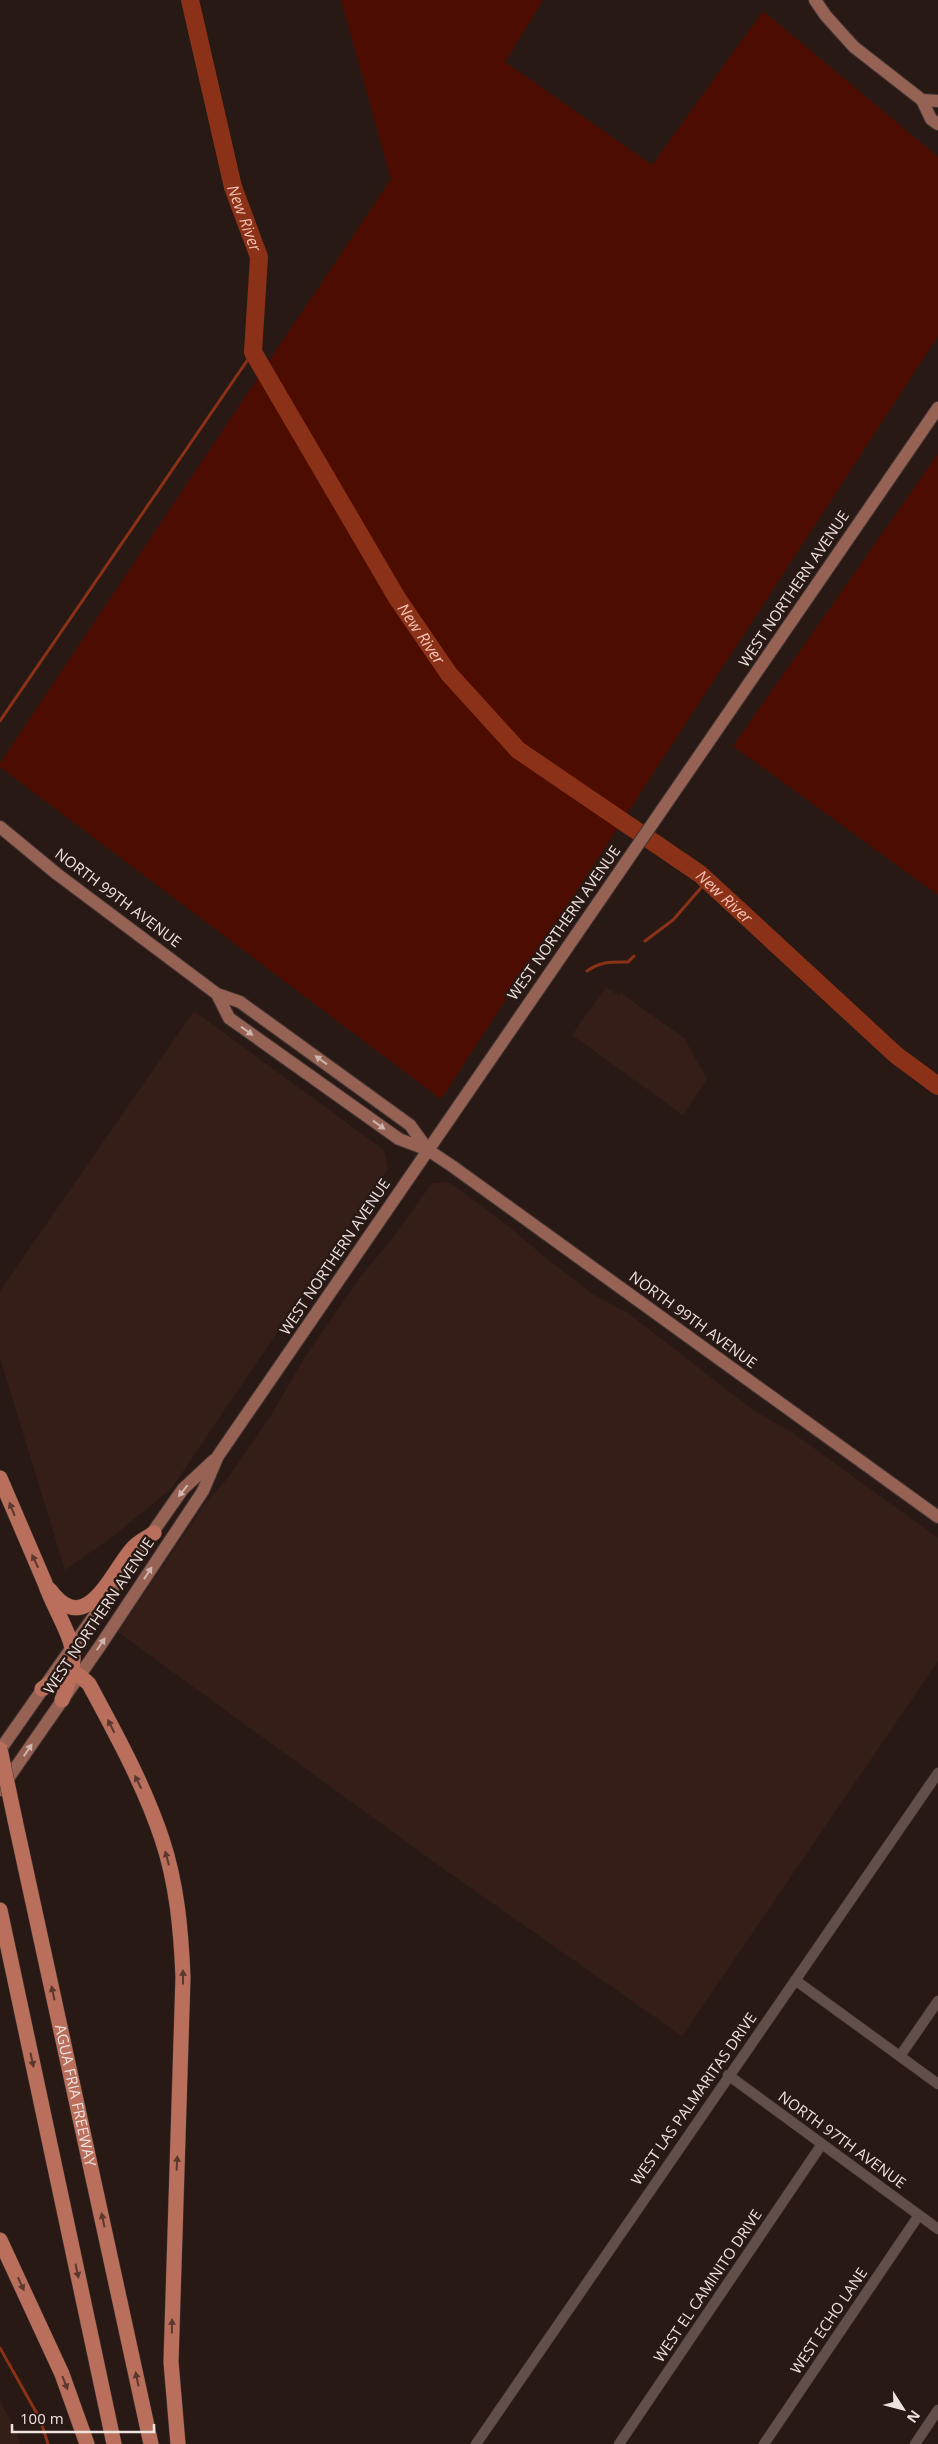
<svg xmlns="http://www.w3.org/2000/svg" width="938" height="2444" viewBox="0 0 938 2444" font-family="'Open Sans',sans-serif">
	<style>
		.built { fill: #351e18 }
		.green { fill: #4d0c00 }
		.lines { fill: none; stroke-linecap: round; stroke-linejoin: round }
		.stream { stroke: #8b3118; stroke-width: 3 }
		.river { stroke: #8b3118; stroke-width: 18 }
		.minor-casing { stroke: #423533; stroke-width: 11 }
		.major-casing { stroke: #423533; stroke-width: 14 }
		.highway-casing { stroke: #423533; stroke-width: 16 }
		.minor { stroke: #624f49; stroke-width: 10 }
		.major { stroke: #966254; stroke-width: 12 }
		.highway { stroke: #b96f5b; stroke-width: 15 }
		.highway-bridge-casing { stroke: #423533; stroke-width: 16; stroke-linecap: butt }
		.highway-bridge { stroke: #b96f5b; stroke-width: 15 }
		.oneway { fill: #cfb5ae }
		.oneway2 { fill: #5b372e }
		.labels { text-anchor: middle; stroke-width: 5; stroke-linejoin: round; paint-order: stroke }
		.street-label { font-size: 15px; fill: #eee2df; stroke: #291915 }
		.water-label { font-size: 16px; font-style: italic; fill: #f4c0b1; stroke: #291915 }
	</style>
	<rect width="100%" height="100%" fill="#291915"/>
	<path class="built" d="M606 987 619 996 621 993 684 1038 707 1079 683 1115 572 1035Z
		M194 1011 384 1150 388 1169 171 1489 112 1537 65 1570 0 1358V1291Z
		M443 1182 450 1183 508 1226 547 1259 594 1295 628 1313 753 1410 793 1433 938 1538V1661L682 2036 441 1867 118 1632 204 1505 227 1479 270 1417 305 1357 361 1276 392 1239 432 1183Z
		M0 2401 17 2433 20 2444H0Z"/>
	<path class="green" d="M341 0H543L505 62 652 165 763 11 938 157V336L441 1099 0 767V763L391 179Z
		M938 454V895L733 746Z"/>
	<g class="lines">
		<path class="stream" d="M0 721 253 352
			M645 941 673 920 707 881
			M587 971C601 961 612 962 628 962L634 956
			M0 2348 40 2419 48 2444"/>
		<path class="river" id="s1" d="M190 0 233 187 259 257 253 352 397 598 449 674 518 750 700 874 896 1055 938 1086"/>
		<g class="minor-casing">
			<path id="minor" d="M795 1980 938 2084
				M900 2056 938 2001
				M728 2075 938 2229
				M476 2444 938 1773
				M619 2444 822 2144
				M764 2444 919 2215
				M915 2444 938 2410"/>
		</g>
		<g class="major-casing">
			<path id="major" d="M815 0 826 16 854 47 922 100 931 119 938 124
				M922 100 938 101
				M0 827 57 874 217 994 240 1002 410 1125 428 1150
				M217 994 229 1018 399 1139 428 1150 452 1166 938 1517
				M0 1750 183 1489 214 1460
				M0 1790 100 1646 203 1491 218 1456 938 408"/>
		</g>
		<g class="highway-casing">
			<g id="highway">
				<path d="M0 1478 45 1583C52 1605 72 1635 73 1655 74 1671 67 1686 62 1700"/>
				<path d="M50 1590C86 1639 111 1573 132 1549 137 1542 147 1538 154 1533"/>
				<path d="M42 1689 62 1675H79L89 1684C116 1734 144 1785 162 1839 177 1884 181 1930 183 1977L171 2362 178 2444"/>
				<path id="s2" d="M15 1820 151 2444"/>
				<path d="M0 1910 114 2444"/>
				<path d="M0 2240 62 2374 87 2444"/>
			</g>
		</g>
		<use href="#minor" class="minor"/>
		<use href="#major" class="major"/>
		<use href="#highway" class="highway"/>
		<g class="highway-bridge-casing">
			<path id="highway-bridge" d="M0 1749 15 1820"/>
		</g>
		<use href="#highway-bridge" class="highway-bridge"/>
	</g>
	<defs><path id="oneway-solid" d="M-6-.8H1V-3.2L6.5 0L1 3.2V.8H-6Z" transform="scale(1.25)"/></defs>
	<g class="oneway">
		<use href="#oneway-solid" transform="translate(247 1031) rotate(36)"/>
		<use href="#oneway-solid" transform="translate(321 1060) rotate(-144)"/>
		<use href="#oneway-solid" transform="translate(379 1125) rotate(36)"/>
		<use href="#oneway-solid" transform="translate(183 1491) rotate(129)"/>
		<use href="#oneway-solid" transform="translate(148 1573) rotate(-57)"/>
		<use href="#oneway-solid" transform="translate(101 1644) rotate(-56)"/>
		<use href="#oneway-solid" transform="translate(28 1750) rotate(-56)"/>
	</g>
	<g class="oneway2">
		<use href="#oneway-solid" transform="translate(12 1509) rotate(-112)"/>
		<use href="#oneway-solid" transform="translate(35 1561) rotate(-115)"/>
		<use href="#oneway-solid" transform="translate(111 1726) rotate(-117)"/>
		<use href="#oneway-solid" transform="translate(138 1782) rotate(-116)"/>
		<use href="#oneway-solid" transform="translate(167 1858) rotate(-105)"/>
		<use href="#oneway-solid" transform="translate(183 1977) rotate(-90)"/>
		<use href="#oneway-solid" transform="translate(53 1993) rotate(-102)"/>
		<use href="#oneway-solid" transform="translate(32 2060) rotate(78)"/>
		<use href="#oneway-solid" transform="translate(177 2163) rotate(-87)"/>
		<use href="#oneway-solid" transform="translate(103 2220) rotate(-102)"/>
		<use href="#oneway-solid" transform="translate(77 2271) rotate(78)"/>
		<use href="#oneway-solid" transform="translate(21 2284) rotate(65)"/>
		<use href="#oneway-solid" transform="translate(172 2326) rotate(-89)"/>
		<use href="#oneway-solid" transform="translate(137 2379) rotate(-102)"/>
		<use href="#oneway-solid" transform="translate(65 2383) rotate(69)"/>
	</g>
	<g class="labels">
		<g class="street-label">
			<text transform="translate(794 589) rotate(-56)" y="5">WEST NORTHERN AVENUE</text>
			<text transform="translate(118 898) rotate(37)" y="5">NORTH 99TH AVENUE</text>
			<text transform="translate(564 923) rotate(-55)" y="5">WEST NORTHERN AVENUE</text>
			<text transform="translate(335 1257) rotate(-56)" y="5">WEST NORTHERN AVENUE</text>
			<text transform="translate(693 1320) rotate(36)" y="5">NORTH 99TH AVENUE</text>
			<text transform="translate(99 1616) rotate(-56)" y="5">WEST NORTHERN AVENUE</text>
			<text dy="5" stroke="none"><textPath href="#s2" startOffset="282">AGUA FRIA FREEWAY</textPath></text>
			<text transform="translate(694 2099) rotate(-55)" y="5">WEST LAS PALMARITAS DRIVE</text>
			<text transform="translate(842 2140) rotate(36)" y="5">NORTH 97TH AVENUE</text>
			<text transform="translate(708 2286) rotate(-56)" y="5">WEST EL CAMINITO DRIVE</text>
			<text transform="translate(829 2321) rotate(-56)" y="5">WEST ECHO LANE</text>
		</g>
		<g class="water-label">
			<text dy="6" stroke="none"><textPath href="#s1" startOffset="225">New River</textPath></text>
			<text dy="6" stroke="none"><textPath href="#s1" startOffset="690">New River</textPath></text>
			<text dy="6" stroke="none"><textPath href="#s1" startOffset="1095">New River</textPath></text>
		</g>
	</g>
	<g transform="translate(903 2409) rotate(126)" stroke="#291915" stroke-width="4" paint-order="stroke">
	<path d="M0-4L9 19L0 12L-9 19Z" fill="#eee2df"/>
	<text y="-8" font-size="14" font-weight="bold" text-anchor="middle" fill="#eee2df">N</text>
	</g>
	<path d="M12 2424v8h142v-8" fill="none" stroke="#eee2df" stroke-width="2.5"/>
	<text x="20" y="2424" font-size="15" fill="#eee2df" stroke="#291915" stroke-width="4" paint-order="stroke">100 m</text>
</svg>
